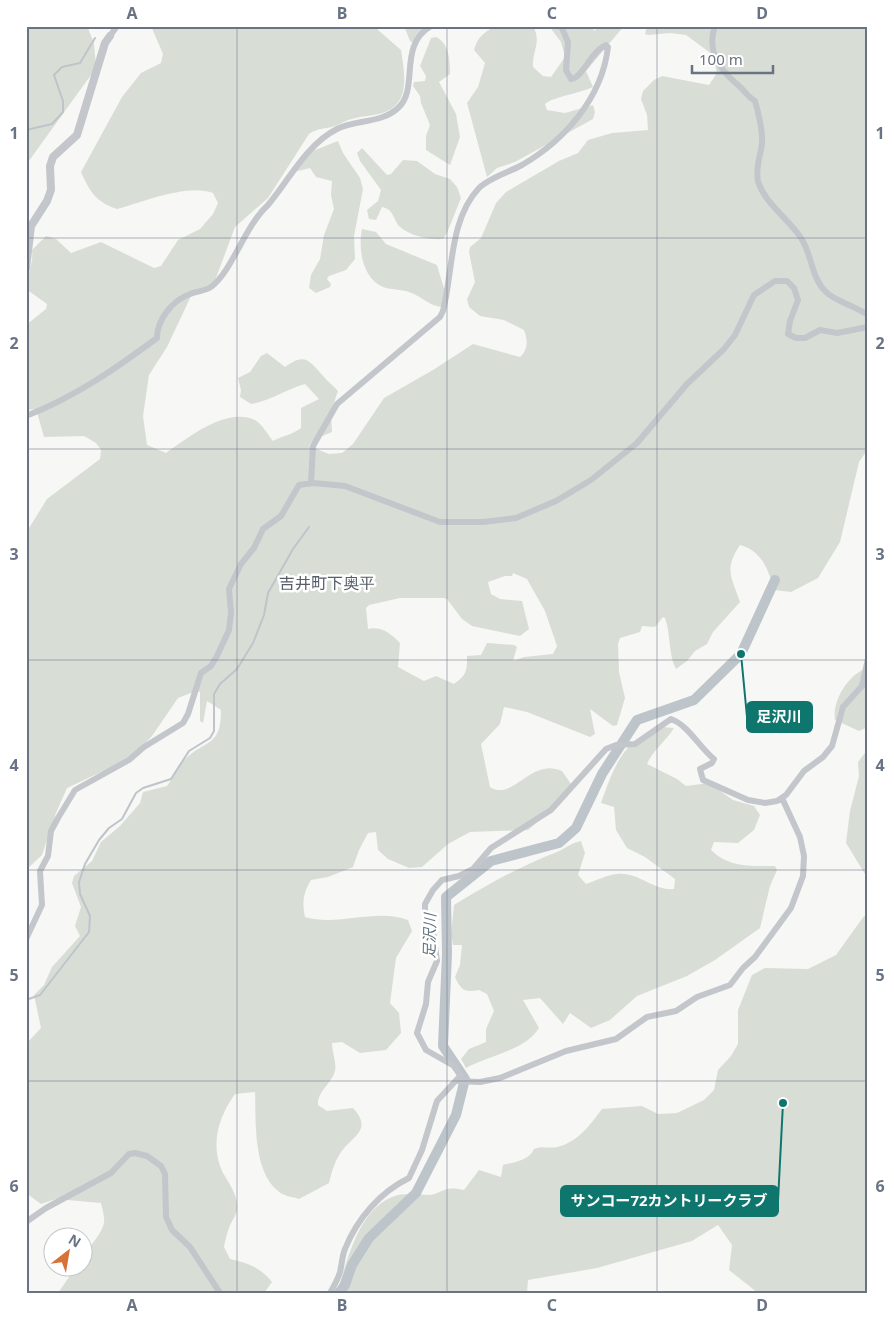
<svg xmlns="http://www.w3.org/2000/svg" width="894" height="1319" viewBox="0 0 894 1319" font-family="'Noto Sans','Noto Sans JP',sans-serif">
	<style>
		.green { fill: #d8ded6; fill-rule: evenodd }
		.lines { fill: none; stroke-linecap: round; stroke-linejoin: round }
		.stream { stroke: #bdc5cb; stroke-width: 2 }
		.river { stroke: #bdc5cb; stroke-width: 10 }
		.minor { stroke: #c3c6ca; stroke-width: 6 }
		.tertiary { stroke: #c3c6ca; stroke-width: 8 }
		.grid { fill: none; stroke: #697383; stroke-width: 1; stroke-opacity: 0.55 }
		.labels { text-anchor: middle; stroke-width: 5; stroke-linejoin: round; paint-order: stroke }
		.water-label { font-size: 15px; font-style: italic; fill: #64747f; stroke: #fff }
		.quarter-label { font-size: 16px; fill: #565e69; stroke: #fff }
		.leader { fill: none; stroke: #0f766e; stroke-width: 2 }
		.callout-dot { fill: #0f766e; stroke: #fff; stroke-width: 2 }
		.callout { fill: #0f766e; stroke: #0f766e; stroke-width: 2 }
		.callout-label { font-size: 15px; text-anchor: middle; font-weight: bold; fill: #fff }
		.neatline { fill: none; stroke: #697383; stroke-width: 2 }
		.grid-label { font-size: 16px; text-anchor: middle; font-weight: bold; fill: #697383 }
	</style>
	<rect width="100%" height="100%" fill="#f7f7f5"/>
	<path class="green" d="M26 26H87L94 43 96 68 26 165Z
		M151 26 169 29 186 26H379L378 30 401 50C405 76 411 106 379 114 370 116 361 116 352 119 346 120 341 124 335 126 326 129 317 128 309 134L268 198 235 227 213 286 192 294 167 347 149 375 143 416 147 445 166 453C189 437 226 407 255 420 262 424 268 435 273 441 282 436 294 434 301 428V408L319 399 305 384C287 389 270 401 251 404L240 397 241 390 238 378 250 372 261 356 267 353 285 367C306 352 309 361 324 377 328 382 333 385 338 391L331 411 332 432 313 440 309 446 329 454 342 453 353 444 384 398 433 370 473 344 520 357C528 350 528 340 524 330L504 320 480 316 469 307 467 299 475 282 469 252 470 247 481 238 496 203 506 192 559 161 578 153 588 140 612 133 648 130 647 115 641 99 643 91 654 80 662 76 709 85 717 73 713 55 686 35 670 33 648 35 645 34 647 26H868V449L859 462 840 542 818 578 791 592 774 590C768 569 762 551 740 545 724 569 731 576 740 602L713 632 707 644 695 651 687 661 676 669C668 654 671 634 665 618L663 617 655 627 642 626 640 632 620 638 618 644 619 672 625 698 617 725 613 726 590 709 595 734 590 737 527 712 504 707 500 724 481 744 490 787C513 802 531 757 562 771L571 784 567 797 528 830 470 832 448 844 422 867 409 868 388 859 378 850 376 832 368 833 359 850 353 867 328 877 311 880C303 893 302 903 305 917 339 927 375 908 408 920L412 931 396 958 390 1003 399 1013 401 1033 386 1050 360 1053 342 1042 332 1043C332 1054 338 1064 334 1074 329 1086 317 1092 318 1105L327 1111 353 1108C371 1128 357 1134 345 1147 336 1157 332 1170 329 1183L299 1199C293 1197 283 1196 278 1191 253 1171 256 1122 255 1092L235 1094C219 1116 210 1144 222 1171 228 1182 239 1196 237 1210 236 1216 231 1222 229 1228 227 1234 225 1240 224 1247L230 1259C248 1263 260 1267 272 1282L264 1293H58L76 1267 82 1266C83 1250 100 1239 104 1223 105 1217 102 1209 101 1203L56 1199 41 1204 26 1193V1044L41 1028 34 995 44 985 52 967 80 936 75 926 81 907 72 883 74 876 92 861 101 842 120 826 140 803 143 792 167 786C173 778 178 767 184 760 205 739 221 748 221 710L207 701 203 723 200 721V692L196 691 178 698 152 736 131 758 67 788 56 813 42 855 26 870V533L47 499 100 459 101 450 96 443 84 436 44 437 36 409 26 410V325L46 309 47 304 26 289C26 275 34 264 32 250L46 236 56 239 71 253 101 242 154 268 161 266 178 240 200 229 213 214 218 203 213 193C188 183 143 202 117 209 96 202 90 192 81 172L122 97 141 73 161 63 163 54ZM513 573 527 579 545 611 557 646 553 654 524 657 513 661 517 647 514 645 487 643 481 655 467 656C467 670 467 675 454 684L436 676 424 681 398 667 400 643C391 634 382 626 368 629L366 608 369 605 400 598H443L447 599 462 619 472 626 520 636 529 629 522 601 500 599 491 594 488 582 505 576H512Z
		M404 26H424L413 43 410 41Z
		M495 26H533C542 42 532 51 533 67L543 76 551 77 565 57 561 42 549 26H590L595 31 597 26H624L586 71 593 87C580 93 553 97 545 104L547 110 565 113 593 105 595 112 593 119 515 162 497 168 487 177 467 103 478 87 485 63 474 50C478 36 484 33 495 26Z
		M436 37C449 43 450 60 450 74L439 82 456 114 460 137 450 165 426 150V136L430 125 421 103 420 96 413 86 414 82 425 81 426 76 420 66 431 38Z
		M338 141 343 153 360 178 363 189 354 236 355 259 346 270 329 276 327 279 331 284 330 287 316 293 309 288 311 275 320 259 324 235 334 209 331 195 332 181 316 177 310 168 294 172 310 152Z
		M362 148 387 175 391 174 403 160 417 161 435 174 450 179 457 187 461 198 447 233 443 239C430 240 410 236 400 227 393 220 394 209 382 207L376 220 369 219 367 210 378 201 381 190 360 161 357 153Z
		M362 229 376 232 386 244 437 265 448 302 444 307C431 308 422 296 409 292 401 289 391 290 383 287 362 278 358 248 362 229Z
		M868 668V727L859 731 835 720C832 700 849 673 868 668Z
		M663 727 674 728C666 741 653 750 647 764L677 779 686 786 709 783 733 800 754 806 760 815 754 830 738 843 714 842 711 850C730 868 750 866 775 866L777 870 770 886 760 928 715 960 687 976 637 996 610 1020 591 1028 570 1013 563 1024 540 998 523 1000 539 1028C525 1051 488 1055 466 1068L461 1059 469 1049 486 1042V1029L494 1011 487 994 479 990C464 993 461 990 455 977L460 965 462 945H453L451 934 454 905C487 885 520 866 557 852 566 848 571 843 581 841L585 853 578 875 586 884C595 881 607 875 617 874 638 871 653 891 674 889L675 879 645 857 627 848 616 830 614 807 601 803C609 781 618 752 638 739 645 734 655 731 663 727Z
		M868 749V879L846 843 850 811 859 776 858 762Z
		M864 916H868V1293H758L729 1270 732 1245 718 1225 692 1241 597 1268 528 1280 527 1293H343L337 1290C349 1259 357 1212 392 1197 404 1192 418 1195 430 1195 437 1194 442 1190 448 1189 453 1188 459 1189 464 1190L479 1170 501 1177 503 1165C514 1162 529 1161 534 1149 542 1145 548 1149 557 1147 578 1142 589 1126 602 1109L642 1106 658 1114 677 1113 704 1100 714 1090 718 1070 731 1056 738 1044V1010L752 975 765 968 808 969 836 955Z"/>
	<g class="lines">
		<path class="stream" d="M26 130 52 124 63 112V101L54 75 62 67 80 63 95 38
			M26 168V183
			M26 1000 40 995 89 932 90 916 80 894 79 882 85 864 99 840 109 828 122 819 136 793 143 788 171 779 189 751 210 738 214 731V694L220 684 237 669 253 643 264 615 268 593 293 549 309 527"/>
		<path class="river" d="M339 1293 345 1285 352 1265 369 1238 416 1193 456 1115 465 1079 443 1046 447 954 446 897 491 861 559 843 576 828 602 774 637 720 694 700 741 654 775 580"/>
		<path class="minor" d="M715 26C706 51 720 70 738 85 745 91 747 96 755 101 758 111 763 132 762 143 761 155 755 167 758 181 764 203 789 219 801 238 812 254 811 277 825 291 834 301 855 306 868 315
			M110 36 117 26
			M26 416C75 397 115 369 157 338 157 319 173 300 190 294 197 291 206 291 211 287 233 270 244 227 268 205 289 180 307 144 337 129 356 119 381 124 398 108 420 88 397 46 431 26
			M311 483 313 446 337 404 440 317 443 311C453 272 449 220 479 188 489 178 509 172 522 165 565 140 602 98 608 47L606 45C591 51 582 79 571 79L566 70 568 42 561 26
			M26 939 42 905 40 871 48 856 51 831 58 818 75 790 129 760 144 747 183 723 188 714 201 673 211 666 217 656 229 630 231 613 229 589 241 564 254 548 263 529 281 516 299 485 313 483 345 486 440 522H483L516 518 556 501 591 480 637 443 687 384 724 349 735 335 754 295 775 281H787L794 288 798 300 790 321 788 334 796 338H805L820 330 837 333 868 327
			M457 1081 480 1082 500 1078 566 1051 616 1039 647 1017 676 1011 697 997 730 985 743 968 755 957 791 908 803 876 804 856 800 837 782 798
			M26 1222 46 1208 111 1173 129 1154 135 1153 147 1156 161 1166 165 1174 166 1217 172 1230 190 1247 220 1293
			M330 1293C334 1286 338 1279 340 1272 342 1264 342 1256 345 1249 357 1219 380 1192 409 1178L422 1150 437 1101 461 1075 454 1066 426 1050 417 1033 426 1004 428 982 437 961 433 931 425 911V904L433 890 442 880 459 876 473 869 491 848 551 810 606 749 616 745 635 744 671 719C688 725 700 748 714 759L712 763 700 769 703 780 748 800 765 803 777 801 786 795 804 771 823 757 832 746 843 707 862 686 868 659"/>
		<path class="tertiary" d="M26 268 31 226 47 201 51 190 50 166 53 157 77 135 105 43 110 36"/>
	</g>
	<path class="grid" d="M237 26V1293M447 26V1293M657 26V1293M26 238H868M26 449H868M26 660H868M26 870H868M26 1081H868"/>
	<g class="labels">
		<g class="water-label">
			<text transform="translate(430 936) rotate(-89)" y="5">足沢川</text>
		</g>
		<g class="quarter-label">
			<text x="327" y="589">吉井町下奥平</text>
		</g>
	</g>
	<path class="leader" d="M741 654L747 717M783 1103L778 1201"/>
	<g class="callout-dot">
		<circle cx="741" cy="654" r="5"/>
		<circle cx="783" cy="1103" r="5"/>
	</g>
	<g class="callout">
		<rect x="747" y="702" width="65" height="30" rx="5"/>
		<rect x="561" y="1186" width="217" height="30" rx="5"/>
	</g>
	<g class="callout-label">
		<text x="779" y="722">足沢川</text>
		<text x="669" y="1206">サンコー72カントリークラブ</text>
	</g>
	<rect width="894" height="1319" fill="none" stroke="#ffffff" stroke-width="55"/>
	<g transform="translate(68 1252) rotate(31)"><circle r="24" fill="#ffffff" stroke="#c3c7cd"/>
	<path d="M0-4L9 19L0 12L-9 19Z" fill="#d67336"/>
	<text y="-8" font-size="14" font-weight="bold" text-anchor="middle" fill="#697383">N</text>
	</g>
	<path d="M692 65v8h81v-8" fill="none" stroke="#697383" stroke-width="2.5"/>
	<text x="699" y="65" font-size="15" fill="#697383" stroke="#ffffff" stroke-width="4" paint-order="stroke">100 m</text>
	<rect x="28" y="28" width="838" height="1264" class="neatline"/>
	<g class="grid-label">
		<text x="132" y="19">A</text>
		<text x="342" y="19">B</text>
		<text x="552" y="19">C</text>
		<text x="762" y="19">D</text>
		<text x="14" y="139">1</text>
		<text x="880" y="139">1</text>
		<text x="14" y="349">2</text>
		<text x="880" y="349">2</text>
		<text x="14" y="560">3</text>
		<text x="880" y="560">3</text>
		<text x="14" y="771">4</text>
		<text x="880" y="771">4</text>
		<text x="14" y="981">5</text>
		<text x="880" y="981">5</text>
		<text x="14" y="1192">6</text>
		<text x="880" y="1192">6</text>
		<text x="132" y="1311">A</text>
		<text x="342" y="1311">B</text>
		<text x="552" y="1311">C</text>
		<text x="762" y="1311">D</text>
	</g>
</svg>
